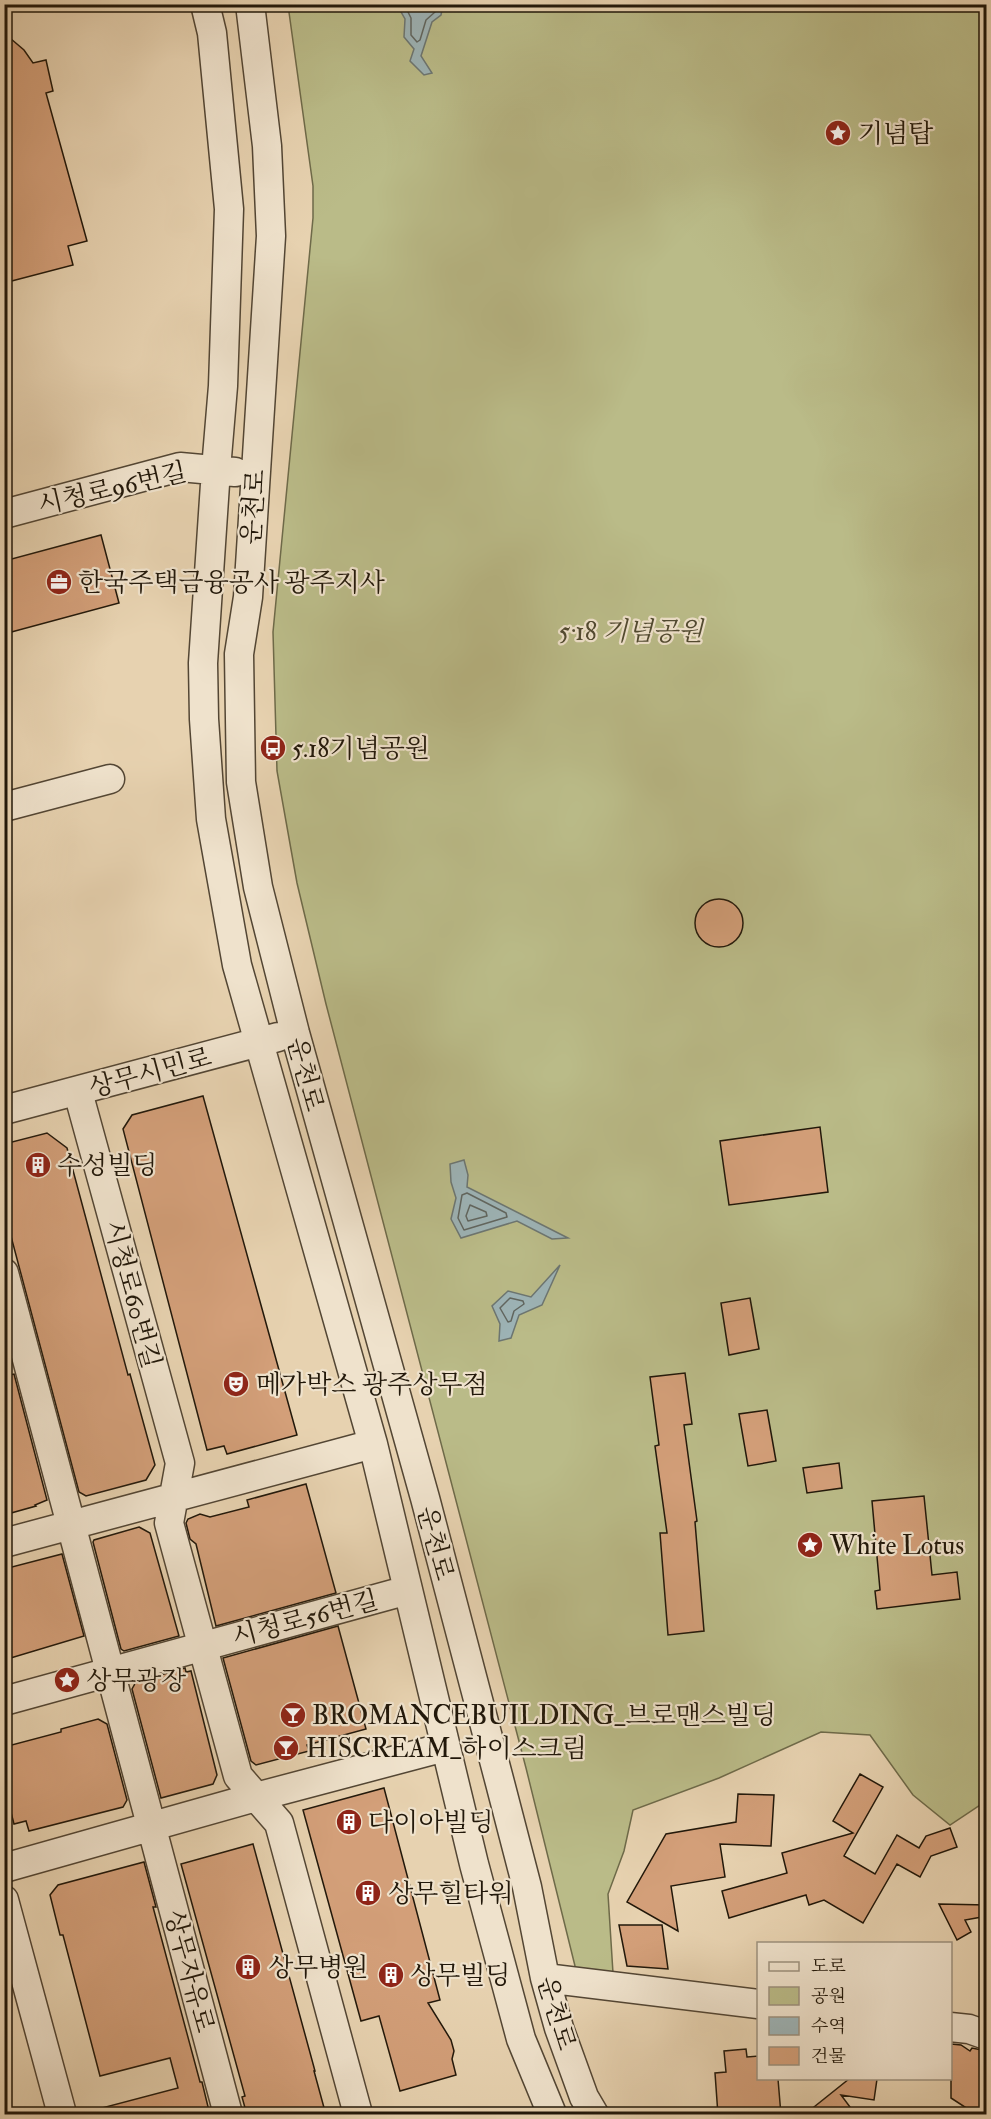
<svg xmlns="http://www.w3.org/2000/svg" width="991" height="2119" viewBox="0 0 991 2119" font-family="'IM FELL Double Pica','Noto Serif KR',serif">
	<style>
		.green { fill: #babb88; stroke: #6e6a49; stroke-width: 1.5 }
		.water { fill: #9db4b7; stroke: #6c7672; stroke-width: 1.5 }
		.lines { fill: none; stroke-linecap: round; stroke-linejoin: round }
		.shore { stroke: #606660; stroke-width: 1.5 }
		.building { fill: #d39f79; stroke: #22180a; stroke-width: 1.5 }
		.minor-casing { stroke: #534634; stroke-width: 31 }
		.minor { stroke: #efe2cc; stroke-width: 28 }
		.labels { text-anchor: middle; stroke-width: 4.5; stroke-linejoin: round; paint-order: stroke }
		.poi-label { font-size: 26px; fill: #22180a; stroke: #efe2cc; text-anchor: start }
		.street-label { font-size: 26px; fill: #22180a; stroke: #efe2cc }
		.park-label { font-size: 26px; font-style: italic; fill: #504930; stroke: #efe2cc }
	</style>
	<rect width="100%" height="100%" fill="#e7d2b0"/>
	<filter id="stains"><feTurbulence type="fractalNoise" baseFrequency=".00333" numOctaves="4"/><feColorMatrix values="0 0 0 0 .2 0 0 0 0 .09 0 0 0 0 .02 0 0 0 .5 -.17"/></filter>
	<radialGradient id="worn" r=".72"><stop offset=".6" stop-color="#630" stop-opacity="0"/><stop offset="1" stop-color="#630" stop-opacity=".3"/></radialGradient>
	<path class="green" d="M288 5H986V1801L950 1825 913 1795 870 1735 821 1732 719 1778 633 1810 624 1851 608 1894 613 1973 576 1970 526 1768 326 1004 297 883 277 771 273 632 313 218V186Z"/>
	<path class="water" d="M397 5H443L441 15 432 22 421 56 432 73 424 75 410 61 414 49 404 37 405 19Z
		M464 1160 468 1175 467 1187 568 1238 552 1239 517 1221 461 1238 451 1219 456 1198 451 1182 450 1164Z
		M560 1265 542 1305 519 1315 511 1338 499 1341 500 1324 492 1306 508 1291 531 1297Z"/>
	<g class="lines">
		<path class="shore" d="M404 4 411 18V35L417 42 420 40 426 20 435 12 437 4
			M467 1193 506 1213 507 1217 464 1230 458 1218 462 1195Z
			M470 1205 486 1212 487 1216 468 1221 466 1216Z
			M510 1298 523 1301 524 1304 514 1311 511 1321 508 1322 500 1308Z"/>
	</g>
	<path class="building" d="M4 33 24 50 33 63 46 60 53 91 46 93 87 241 68 246 73 265 4 283Z
		M101 535 119 603 4 634V561Z
		M695 923a24 24 0 1 1 48 0a24 24 0 1 1-48 0Z
		M203 1096 297 1435 227 1454 224 1446 207 1450 123 1129 132 1115Z
		M820 1127 828 1192 729 1205 720 1141Z
		M47 1133 67 1148 128 1375 130 1374 155 1465 146 1480 86 1496 79 1492 4 1210V1144Z
		M750 1298 759 1349 729 1355 721 1303Z
		M685 1373 692 1424 684 1425 697 1521 695 1522 704 1631 668 1635 660 1533H667L655 1446 659 1445 650 1377Z
		M14 1374 47 1500 35 1505 36 1506 4 1515V1376Z
		M767 1410 776 1461 748 1466 739 1414Z
		M839 1463 842 1488 807 1493 803 1468Z
		M306 1484 336 1593 216 1626 196 1544 190 1539 186 1523 188 1519 200 1514 210 1517 249 1507 247 1500Z
		M924 1496 932 1575 957 1572 960 1599 877 1609 875 1591 880 1590 872 1501Z
		M139 1527 150 1533 179 1636 124 1651 121 1649 93 1542 94 1540Z
		M62 1554 84 1636 4 1660V1569Z
		M338 1626 366 1729 307 1745 309 1751 256 1765 251 1761 223 1658Z
		M185 1668 186 1672 191 1671 217 1775 213 1784 161 1798 132 1689 136 1682Z
		M98 1719 107 1724 127 1800 123 1807 29 1831 26 1821 14 1824 6 1793 10 1792 4 1771V1747L61 1732V1729Z
		M860 1774 883 1787 844 1856 875 1874 897 1835 919 1848 926 1836 950 1828 957 1847 931 1856 920 1877 897 1864 863 1923 824 1900 809 1905 806 1895 729 1918 722 1891 787 1873 782 1853 853 1833 833 1821Z
		M384 1788 440 2000 428 2003 451 2040 454 2051 452 2059 456 2075 400 2091 379 2016 361 2021 303 1810Z
		M738 1794 774 1795 771 1846 720 1844 725 1877 671 1886 678 1931 627 1902 666 1834 736 1822Z
		M253 1844 315 2071H314L326 2115H247L242 2097 245 2096 181 1864Z
		M144 1862 156 1907H153L200 2082H202L210 2115H98V2109L178 2088 170 2058 100 2076 63 1935H60L50 1895 58 1885Z
		M939 1904 987 1905V1916L965 1920 971 1932 957 1940Z
		M619 1925H662L668 1969 627 1966Z
		M951 2044 961 2045 970 2051 972 2048 987 2051V2100L977 2115 951 2098Z
		M746 2049 747 2057 759 2056V2079H778L781 2115H718L715 2073 726 2072 724 2051Z
		M849 2079H877L874 2100 841 2095 856 2115H804Z"/>
	<g class="lines">
		<g class="minor-casing">
			<path id="minor" d="M205 4 212 33 229 209 223 386 216 469 203 663 204 719 211 819 237 965 373 1444 474 1864 521 2039 552 2114
				M250 4 267 146 271 236 248 597 239 654 241 782 258 887 295 1033 425 1498 500 1783 527 1887 545 1978 559 2028 584 2097 594 2114
				M4 514 180 467 235 472
				M4 807 110 779
				M78 1092 180 1463 169 1523 238 1776 279 1823 358 2114
				M4 1110 278 1037
				M4 1273 228 2114
				M4 1543 373 1444
				M4 1701 408 1590
				M4 1868 256 1797 445 1747
				M4 1900 62 2114
				M545 1978 758 2004
				M950 2027 969 2029 986 2035"/>
		</g>
		<use href="#minor" class="minor"/>
	</g>
	<defs>
		<g id="sight-disc" transform="scale(1.35)"><circle r="9.5" fill="#8f2418" stroke="#efe2cc"/><path d="M0-6L1.8-2.2L6-1.7L2.9 1.2L3.7 5.4L0 3.3L-3.7 5.4L-2.9 1.2L-6-1.7L-1.8-2.2Z" fill="#fff"/></g>
		<g id="office-disc" transform="scale(1.35)"><circle r="9.5" fill="#8f2418" stroke="#efe2cc"/><path d="M-6-3h4V-5.5h4V-3h4V5H-6ZM-1-4.5V-3h2v-1.5ZM-6 0V1H6V0Z" fill="#fff"/></g>
		<g id="bus-disc" transform="scale(1.35)"><circle r="9.5" fill="#8f2418" stroke="#efe2cc"/><path d="M-5-6H5V4H4V6H2V4H-2V6H-4V4H-5ZM-3.5-4V0h7V-4ZM-3.5 1.2v1.5H-2V1.2ZM2 1.2v1.5H3.5V1.2Z" fill="#fff"/></g>
		<g id="building-disc" transform="scale(1.35)"><circle r="9.5" fill="#8f2418" stroke="#efe2cc"/><path d="M-4-6H4V6H1V3H-1V6H-4ZM-2.5-4.3h1.7v1.8h-1.7ZM.8-4.3h1.7v1.8H.8ZM-2.5-1h1.7V.8h-1.7ZM.8-1h1.7V.8H.8Z" fill="#fff"/></g>
		<g id="theatre-disc" transform="scale(1.35)"><circle r="9.5" fill="#8f2418" stroke="#efe2cc"/><path d="M-5-5.5Q0-4 5-5.5V0Q5 5 0 6Q-5 5-5 0ZM-3.3-2.5H-1v1.5H-3.3ZM1-2.5H3.3v1.5H1ZM-2.8 1Q0 5.5 2.8 1Z" fill="#fff"/></g>
		<g id="bar-disc" transform="scale(1.35)"><circle r="9.5" fill="#8f2418" stroke="#efe2cc"/><path d="M-6-5H6L.8 .8V4.5H3.5V6h-7V4.5H-.8V.8Z" fill="#fff"/></g>
	</defs>
	<g fill-rule="evenodd">
		<use href="#sight-disc" x="838" y="133"/>
		<use href="#office-disc" x="59" y="582"/>
		<use href="#bus-disc" x="273" y="748"/>
		<use href="#building-disc" x="38" y="1165"/>
		<use href="#theatre-disc" x="236" y="1384"/>
		<use href="#sight-disc" x="810" y="1545"/>
		<use href="#sight-disc" x="67" y="1680"/>
		<use href="#bar-disc" x="293" y="1715"/>
		<use href="#bar-disc" x="286" y="1748"/>
		<use href="#building-disc" x="349" y="1822"/>
		<use href="#building-disc" x="368" y="1893"/>
		<use href="#building-disc" x="248" y="1967"/>
		<use href="#building-disc" x="391" y="1975"/>
	</g>
	<g class="labels">
		<g class="poi-label">
			<text x="858" y="142">기념탑</text>
			<text x="78" y="591">한국주택금융공사 광주지사</text>
			<text x="292" y="757">5.18기념공원</text>
			<text x="57" y="1174">수성빌딩</text>
			<text x="256" y="1393">메가박스 광주상무점</text>
			<text x="830" y="1554">White Lotus</text>
			<text x="86" y="1689">상무광장</text>
			<text x="312" y="1724">BROMANCEBUILDING_브로맨스빌딩</text>
			<text x="306" y="1757">HISCREAM_하이스크림</text>
			<text x="368" y="1831">다이아빌딩</text>
			<text x="388" y="1902">상무힐타워</text>
			<text x="268" y="1976">상무병원</text>
			<text x="410" y="1984">상무빌딩</text>
		</g>
		<g class="street-label">
			<text transform="translate(112 488) rotate(-13)" y="9">시청로96번길</text>
			<text transform="translate(253 507) rotate(-86)" y="9">운천로</text>
			<text transform="translate(150 1072) rotate(-15)" y="9">상무시민로</text>
			<text transform="translate(306 1074) rotate(75)" y="9">운천로</text>
			<text transform="translate(133 1294) rotate(75)" y="9">시청로60번길</text>
			<text transform="translate(436 1543) rotate(75)" y="9">운천로</text>
			<text transform="translate(305 1618) rotate(-15)" y="9">시청로56번길</text>
			<text transform="translate(190 1971) rotate(75)" y="9">상무자유로</text>
			<text transform="translate(557 2013) rotate(73)" y="9">운천로</text>
		</g>
		<g class="park-label">
			<text x="631" y="640">5·18 기념공원</text>
		</g>
	</g>
	<rect width="991" height="2119" fill="none" stroke="#e7d2b0" stroke-width="24"/>
	<rect x="6" y="6" width="979" height="2107" fill="none" stroke="#22180a" stroke-width="3"/>
	<rect x="12" y="12" width="967" height="2095" fill="none" stroke="#22180a" stroke-width="1.5"/>
	<rect x="757" y="1942" width="195" height="138" fill="#efe2cc" stroke="#9d917e" stroke-width="1.5"/>
	<rect x="769" y="1962" width="30" height="9" fill="#efe2cc" stroke="#9d917e" stroke-width="1.5"/>
	<text x="811" y="1972" font-size="18" fill="#22180a">도로</text>
	<rect x="769" y="1987" width="30" height="18" fill="#babb88" stroke="#9d917e" stroke-width="1.5"/>
	<text x="811" y="2002" font-size="18" fill="#22180a">공원</text>
	<rect x="769" y="2017" width="30" height="18" fill="#9db4b7" stroke="#9d917e" stroke-width="1.5"/>
	<text x="811" y="2032" font-size="18" fill="#22180a">수역</text>
	<rect x="769" y="2047" width="30" height="18" fill="#d39f79" stroke="#9d917e" stroke-width="1.5"/>
	<text x="811" y="2062" font-size="18" fill="#22180a">건물</text>
	<rect width="100%" height="100%" filter="url(#stains)"/>
	<rect width="100%" height="100%" fill="url(#worn)"/>
</svg>
